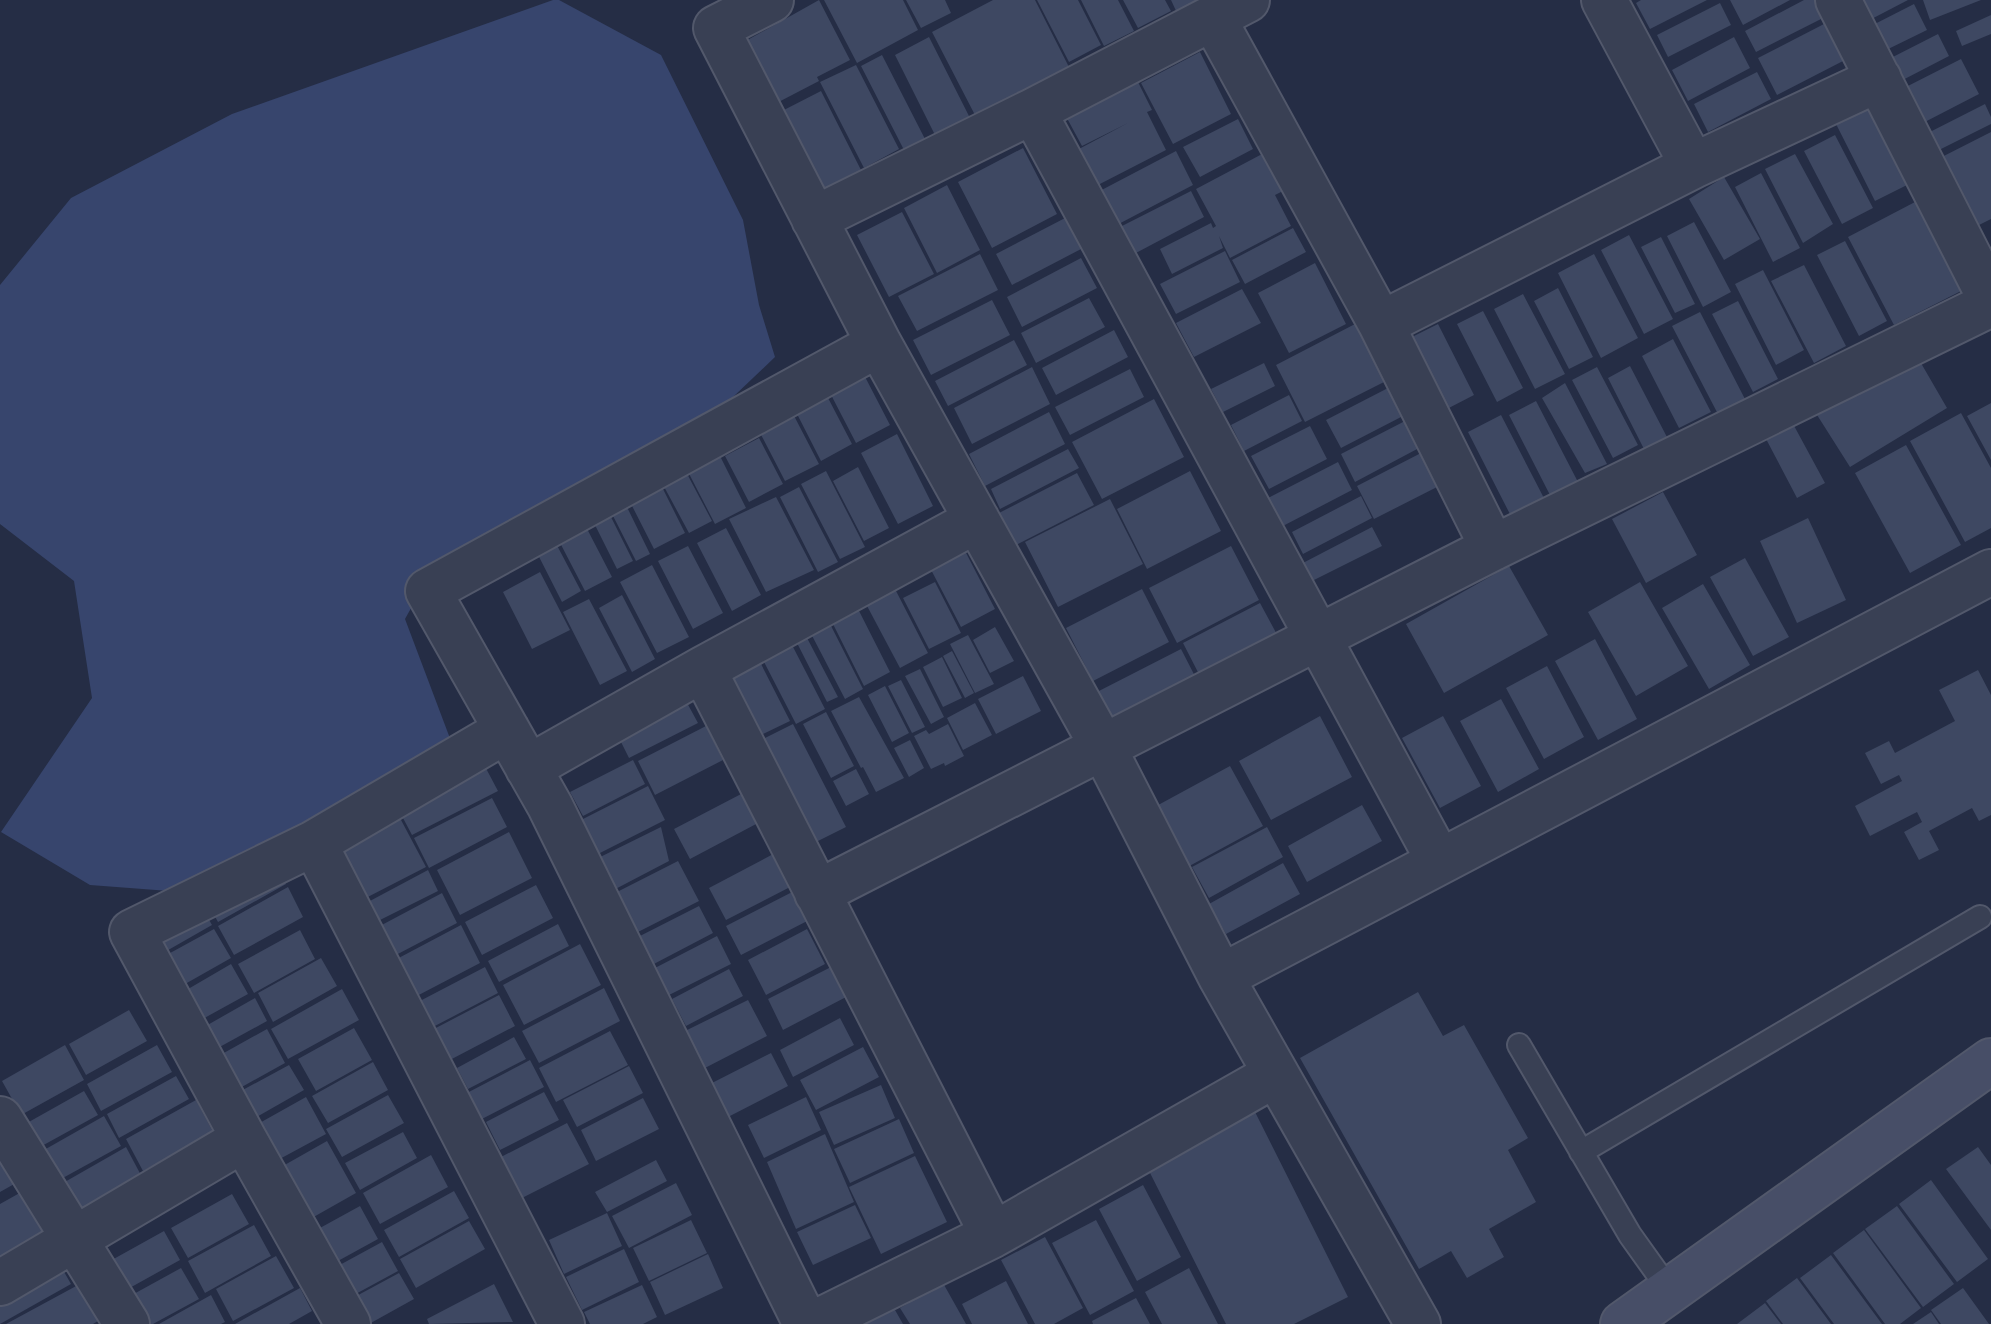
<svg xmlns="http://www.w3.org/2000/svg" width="1991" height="1324" viewBox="0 0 1991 1324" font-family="'Public Sans',sans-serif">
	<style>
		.water { fill: #37456d }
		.building { fill: #3e4862 }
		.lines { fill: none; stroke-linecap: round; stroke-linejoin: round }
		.lane-casing { stroke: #52586b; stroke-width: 26 }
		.street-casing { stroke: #52586b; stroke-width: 48 }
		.secondary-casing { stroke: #52586b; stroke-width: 48 }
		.lane { stroke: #394054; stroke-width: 22 }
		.street { stroke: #394054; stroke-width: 44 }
		.secondary { stroke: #474e67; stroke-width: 44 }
	</style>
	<rect width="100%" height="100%" fill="#252d45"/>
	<path class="water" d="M553 0H559L661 55 743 220 759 305 775 357 691 437 430 574 405 619 451 741 270 842 169 891 90 885 1 832 92 698 74 581 0 524V285L71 198 232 114Z"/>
	<path class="building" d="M819 0 850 60 817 77 819 81 767 108 735 47Z
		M824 0H903L918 30 857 63Z
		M906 0H945L951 13 921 28Z
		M993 0H1035L1070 69 976 117 932 32Z
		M1037 0H1078L1101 45 1069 62Z
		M1081 0H1118L1134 31 1104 46Z
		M1123 0H1165L1171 11 1138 28Z
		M1171 0H1202L1177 13Z
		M1641 0H1707L1650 29 1636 3Z
		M1730 0H1790L1743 25Z
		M1804 0H1816L1825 17 1756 52 1745 31Z
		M1847 0H1908L1860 25Z
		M1923 0H1981L1930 20Z
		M1720 3 1731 25 1668 57 1657 35Z
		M1914 4 1927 30 1878 54 1865 29Z
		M1991 15V34L1962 46 1956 31Z
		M1824 24 1843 61 1777 95 1758 58Z
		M1938 34 1949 56 1895 84 1883 62Z
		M929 37 970 118 935 135 895 55Z
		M1734 37 1750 68 1688 101 1672 70Z
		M1200 52 1231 114 1173 144 1141 83Z
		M882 55 925 139 904 150 861 66Z
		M1961 59 1979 94 1919 125 1902 89Z
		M856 65 899 149 864 168 820 82Z
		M1133 72 1152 110 1147 112 1166 150 1096 186 1077 150 1128 123 1082 146 1062 109Z
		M1757 72 1771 99 1708 132 1694 104Z
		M821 91 862 172 822 193 780 112Z
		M1985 104 1991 117V124L1929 155 1920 137Z
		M1868 108 1907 185 1875 201 1836 124Z
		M1238 119 1253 149 1200 177 1183 147Z
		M1991 132V219L1967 231 1932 162Z
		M1835 135 1873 208 1842 224 1804 151Z
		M1023 148 1057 214 992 248 958 182Z
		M1176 151 1193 185 1111 228 1094 194Z
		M1264 153 1283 191 1275 195 1291 226 1230 258 1219 236 1223 248 1172 274 1160 249 1211 223 1213 228 1216 226 1196 189Z
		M1795 154 1833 224 1803 243 1765 169Z
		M1761 173 1800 248 1773 262 1735 187Z
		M1724 177 1760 239 1724 260 1689 199Z
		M947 185 980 250 937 273 904 208Z
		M1191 191 1204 217 1134 254 1120 227Z
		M1915 202 1961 291 1894 325 1848 237Z
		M902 212 934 274 889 297 857 235Z
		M1067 217 1083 248 1012 285 996 254Z
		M1694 222 1731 292 1703 307 1667 236Z
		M1293 228 1306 252 1245 284 1232 260Z
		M1629 235 1673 319 1644 334 1601 250Z
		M1661 237 1695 304 1675 313 1641 247Z
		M1845 241 1887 321 1859 336 1817 255Z
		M1225 251 1240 282 1176 314 1160 284Z
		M980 254 998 290 917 331 898 296Z
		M1594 254 1638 338 1601 358 1558 273Z
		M1081 258 1097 288 1022 327 1007 297Z
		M1315 263 1346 324 1289 353 1258 293Z
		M1804 265 1846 346 1814 363 1771 281Z
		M1763 270 1804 350 1776 365 1735 284Z
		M1558 288 1593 357 1569 369 1534 301Z
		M1242 289 1261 323 1194 357 1176 323Z
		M1523 294 1565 374 1535 389 1494 309Z
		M1089 298 1105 327 1036 363 1021 333Z
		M992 300 1010 335 931 375 913 340Z
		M1738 301 1778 379 1753 392 1712 314Z
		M1483 311 1523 388 1497 402 1457 324Z
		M1700 312 1746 401 1719 416 1672 326Z
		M1355 324 1384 382 1305 422 1276 365Z
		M1438 324 1474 395 1443 411 1406 340Z
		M1114 330 1128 357 1056 395 1042 368Z
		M1673 339 1711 412 1679 428 1642 356Z
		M1014 340 1027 365 948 406 935 381Z
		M1914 351 1947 408 1850 467 1812 407Z
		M1264 363 1275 386 1223 412 1211 389Z
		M1630 366 1668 439 1645 451 1608 378Z
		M1032 367 1050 404 972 444 954 408Z
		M1597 367 1638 445 1613 458 1572 380Z
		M1130 369 1144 397 1070 435 1055 407Z
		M862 371 890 425 856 443 828 389Z
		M1565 383 1607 464 1585 473 1542 398Z
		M1388 388 1403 416 1341 448 1326 420Z
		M826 394 852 444 821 461 795 410Z
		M1289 395 1302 421 1244 451 1231 425Z
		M1154 399 1184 457 1102 499 1072 442Z
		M1536 401 1578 482 1551 497 1509 415Z
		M1991 403V460L1967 416Z
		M790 408 819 464 785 481 756 425Z
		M1049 412 1065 444 985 486 969 454Z
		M1961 413 1991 468V528L1965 542 1910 441Z
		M1501 415 1547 504 1514 522 1468 432Z
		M1405 421 1419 448 1355 482 1341 454Z
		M1792 422 1825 483 1797 498 1765 437Z
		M1310 426 1327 459 1269 489 1251 456Z
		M897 434 933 506 898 524 861 453Z
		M759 438 783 484 749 502 725 456Z
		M1906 445 1961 545 1910 573 1855 473Z
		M716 448 746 508 715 524 684 464Z
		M1068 449 1079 468 1000 509 991 489Z
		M1421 453 1439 486 1374 519 1357 486Z
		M1338 462 1352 490 1281 527 1266 499Z
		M858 467 889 528 864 541 833 481Z
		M684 468 712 521 689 533 661 481Z
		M826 471 865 547 840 559 801 484Z
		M1190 471 1221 531 1147 569 1117 509Z
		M1077 473 1094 505 1016 545 999 513Z
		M658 479 685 533 654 549 627 496Z
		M799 487 838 562 818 572 780 497Z
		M1663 492 1697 555 1646 583 1612 519Z
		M1361 496 1372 518 1303 554 1292 532Z
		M776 497 814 570 766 592 729 519Z
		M1110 499 1143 564 1058 607 1025 542Z
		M625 503 650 554 636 561 610 510Z
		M611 517 633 561 617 569 595 525Z
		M1808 518 1846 600 1797 623 1760 541Z
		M584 523 612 577 585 591 557 537Z
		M1372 527 1382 546 1310 582 1301 564Z
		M726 528 761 595 732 611 697 543Z
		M551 534 581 591 562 602 532 543Z
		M688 546 723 613 693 629 658 561Z
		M1231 546 1259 600 1177 643 1149 588Z
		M963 547 995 609 961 627 928 564Z
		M1745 558 1789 637 1753 656 1710 577Z
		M652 565 689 637 657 653 620 582Z
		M1509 566 1548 635 1444 693 1406 624Z
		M540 572 570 630 532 649 503 592Z
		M935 582 961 633 929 649 903 598Z
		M1640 582 1688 666 1636 696 1588 612Z
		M1703 584 1750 665 1709 689 1662 608Z
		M895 589 928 653 900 668 866 604Z
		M1142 589 1169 642 1093 681 1066 628Z
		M622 595 655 659 632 672 599 608Z
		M589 599 627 671 600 685 563 612Z
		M1260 603 1281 642 1203 682 1183 643Z
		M856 605 890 672 864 686 830 618Z
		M826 616 863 689 845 699 807 626Z
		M995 627 1014 661 990 673 973 640Z
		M968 635 994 684 975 693 950 644Z
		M806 636 838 697 827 702 796 641Z
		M1595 639 1637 719 1598 740 1555 661Z
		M792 645 825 709 796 724 763 660Z
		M1181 649 1199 684 1113 728 1095 693Z
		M952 651 974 693 965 698 943 656Z
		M942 657 962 698 943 707 923 667Z
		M758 658 790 721 755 738 723 676Z
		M1547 666 1584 737 1544 759 1506 688Z
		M920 669 944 717 931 724 905 676Z
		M1978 670 1991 695V815L1979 821 1972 808 1929 831 1939 850 1919 860 1904 832 1922 822 1917 812 1870 836 1855 806 1902 781 1899 775 1881 784 1865 753 1889 741 1895 753 1955 721 1939 690Z
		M1023 676 1041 711 996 734 978 699Z
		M901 680 925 727 912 733 888 686Z
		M885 686 909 733 892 742 868 695Z
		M859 697 904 778 876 792 863 767 861 768 831 711Z
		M1501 699 1539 769 1498 792 1460 721Z
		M686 701 698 723 629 758 618 736Z
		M975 703 992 735 963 750 947 718Z
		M826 712 854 766 831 778 803 724Z
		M1320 716 1352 777 1271 820 1239 761Z
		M1443 716 1481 786 1440 808 1402 738Z
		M793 724 846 827 810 845 757 742Z
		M948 724 964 756 945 766 944 763 931 769 914 736 926 730 929 734Z
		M706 726 723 760 655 795 638 761Z
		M910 740 924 768 909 777 894 748Z
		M480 757 498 791 412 835 394 801Z
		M633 760 645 784 583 816 570 792Z
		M1230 766 1263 826 1182 870 1149 810Z
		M856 769 869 794 846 806 833 781Z
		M648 786 665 820 598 854 581 820Z
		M743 793 758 823 690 859 674 829Z
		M492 798 507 827 429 868 414 838Z
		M392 803 426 867 358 902 325 838Z
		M1362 805 1382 841 1307 882 1288 846Z
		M661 827 669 861 604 895 588 863Z
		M1267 827 1283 857 1209 898 1192 867Z
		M509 832 532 878 460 915 437 870Z
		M777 852 794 885 726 920 709 888Z
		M678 861 699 901 638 932 617 892Z
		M1283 863 1300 894 1226 934 1209 904Z
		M274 865 286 884 218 922 207 902Z
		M428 870 438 891 378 921 368 902Z
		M536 885 553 918 482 955 465 922Z
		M288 887 303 917 234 955 218 926Z
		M798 889 813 918 741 955 726 926Z
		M442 893 457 923 394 956 378 927Z
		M199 902 212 925 156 957 143 933Z
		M699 906 713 933 650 966 636 938Z
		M558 924 569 946 499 982 488 961Z
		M461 925 480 963 413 998 393 961Z
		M214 929 231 958 178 988 161 958Z
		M807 929 825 964 766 995 748 960Z
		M300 930 315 959 254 993 238 964Z
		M717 936 731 964 667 996 653 969Z
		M580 944 601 985 524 1025 503 985Z
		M321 958 337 986 273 1022 258 993Z
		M231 964 248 994 199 1021 183 992Z
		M833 966 848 996 783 1030 768 999Z
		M485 967 498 993 431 1028 418 1002Z
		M729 969 743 996 686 1026 672 999Z
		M604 988 620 1021 539 1063 522 1031Z
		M342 989 359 1020 288 1059 271 1029Z
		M1418 992 1443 1036 1464 1025 1528 1138 1508 1150 1536 1202 1489 1229 1504 1257 1467 1278 1451 1251 1419 1269 1300 1058Z
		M499 995 515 1026 448 1061 432 1030Z
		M255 998 267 1021 216 1049 204 1027Z
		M748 1000 767 1036 703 1069 683 1032Z
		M129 1010 147 1041 86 1075 69 1044Z
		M840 1018 854 1045 793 1077 780 1050Z
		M354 1028 372 1060 316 1091 298 1059Z
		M267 1029 285 1063 240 1088 222 1054Z
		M610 1031 628 1065 556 1102 539 1068Z
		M514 1037 526 1059 468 1089 457 1068Z
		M65 1045 84 1080 21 1115 2 1081Z
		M157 1045 172 1072 101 1111 87 1084Z
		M863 1047 879 1077 816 1110 800 1080Z
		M771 1053 788 1086 728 1117 710 1084Z
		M530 1060 544 1087 478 1121 465 1094Z
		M373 1062 388 1090 328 1123 312 1096Z
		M289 1065 304 1090 253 1119 239 1092Z
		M629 1066 643 1093 577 1127 563 1100Z
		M176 1076 189 1099 119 1138 107 1114Z
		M881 1085 895 1118 834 1145 819 1112Z
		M84 1091 98 1115 40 1147 27 1123Z
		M544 1092 559 1120 500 1150 486 1122Z
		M388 1095 404 1123 342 1157 326 1129Z
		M306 1097 326 1134 276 1161 256 1125Z
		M806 1097 821 1130 764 1158 748 1125Z
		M643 1098 659 1129 596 1161 581 1130Z
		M196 1100 213 1132 143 1171 126 1139Z
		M1250 1102 1348 1297 1294 1324H1226L1142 1157Z
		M104 1116 121 1146 61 1179 44 1150Z
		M899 1119 914 1153 850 1183 834 1149Z
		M567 1123 589 1164 522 1198 501 1157Z
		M403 1132 417 1158 360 1190 345 1163Z
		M825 1134 854 1202 796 1229 767 1162Z
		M327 1141 356 1193 303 1223 274 1171Z
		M126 1147 143 1179 80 1214 63 1183Z
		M1978 1147 1991 1165V1230L1946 1169Z
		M431 1155 448 1187 380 1224 363 1193Z
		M915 1156 947 1222 881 1254 849 1187Z
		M0 1160 16 1183 0 1192Z
		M656 1160 667 1181 607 1212 595 1192Z
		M1931 1180 1988 1259 1957 1282 1899 1204Z
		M676 1183 692 1215 629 1248 612 1216Z
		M1143 1185 1181 1257 1137 1281 1099 1209Z
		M25 1190 47 1231 0 1257V1204Z
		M454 1191 469 1218 399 1257 384 1230Z
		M232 1194 249 1224 188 1258 171 1228Z
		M855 1205 871 1238 813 1265 797 1232Z
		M360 1206 378 1239 327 1267 309 1234Z
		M1897 1206 1954 1284 1923 1307 1865 1229Z
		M607 1213 622 1246 564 1274 549 1240Z
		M691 1220 707 1253 649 1281 633 1248Z
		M1096 1220 1134 1291 1090 1315 1052 1243Z
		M469 1221 485 1249 416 1288 400 1259Z
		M254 1225 271 1256 205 1293 188 1261Z
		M1864 1230 1921 1308 1900 1324H1885L1833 1253Z
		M164 1231 180 1260 117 1295 101 1266Z
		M1045 1237 1083 1308 1054 1324H1035L1001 1260Z
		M382 1242 398 1271 352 1296 336 1267Z
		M624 1249 639 1282 582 1310 566 1277Z
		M708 1254 723 1288 665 1315 650 1282Z
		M1831 1255 1882 1324H1834L1800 1278Z
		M276 1256 294 1288 233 1321 216 1289Z
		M59 1263 71 1284 0 1324V1296Z
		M181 1268 199 1299 153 1324H134L121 1301Z
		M1189 1268 1218 1324H1162L1145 1292Z
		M399 1273 414 1299 369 1324 349 1300Z
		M1797 1278 1831 1324H1783L1766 1301Z
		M1006 1281 1028 1324H972L962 1304Z
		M943 1283 966 1324H910L900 1308Z
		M494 1284 513 1322 429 1324 427 1319Z
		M78 1285 98 1321 93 1324H6Z
		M642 1285 657 1317 643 1324H590L584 1312Z
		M300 1288 312 1311 289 1324H235Z
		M1963 1288 1989 1324H1941L1931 1310Z
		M211 1295 225 1322 221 1324H159Z
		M1136 1298 1150 1324H1093L1092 1321Z
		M891 1303 903 1324H853Z
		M1765 1303 1781 1324H1737Z
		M1931 1312 1939 1324H1913Z"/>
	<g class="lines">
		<g class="lane-casing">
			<path id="lane" d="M1519 1045 1630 1235 1670 1291
				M1581 1152 1980 917"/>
		</g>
		<g class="street-casing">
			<path id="street" d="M771 0 716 28 879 344 1103 747 1221 977 1418 1324
				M1604 0 1693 166
				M1838 0 1991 300
				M1213 18 1381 324 1493 548
				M1033 111 1439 861
				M814 219 1033 111 1247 0
				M1381 324 1693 166 1879 79
				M703 669 993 1235
				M528 768 703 669 977 520
				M314 843 562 1324
				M817 893 1493 548 1991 304
				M1221 977 1991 572
				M0 1119 127 1324
				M0 1283 244 1139
				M348 1324 244 1139 132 932 314 843 507 730
				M806 1324 550 806 428 591 879 344
				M813 1324 993 1235 1276 1074"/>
		</g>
		<g class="secondary-casing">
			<path id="secondary" d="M1623 1324 1991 1061"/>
		</g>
		<use href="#lane" class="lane"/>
		<use href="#street" class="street"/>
		<use href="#secondary" class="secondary"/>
	</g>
</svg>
